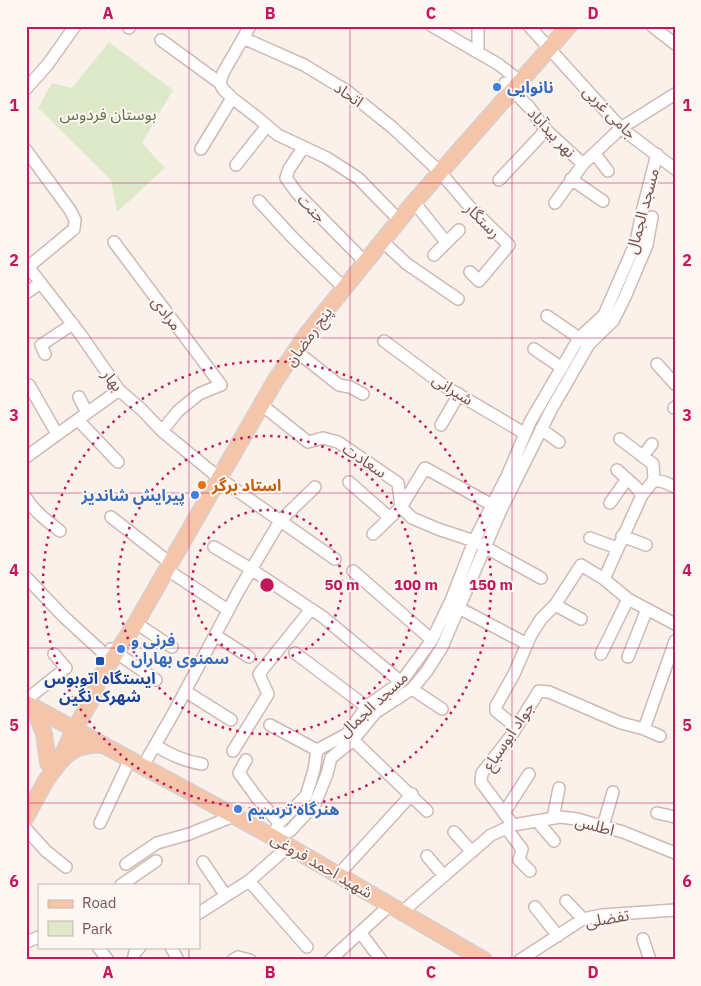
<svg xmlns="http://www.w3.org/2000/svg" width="701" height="986" viewBox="0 0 701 986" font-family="'IBM Plex Sans','Noto Sans Arabic',sans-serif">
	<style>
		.green { fill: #dee9ca }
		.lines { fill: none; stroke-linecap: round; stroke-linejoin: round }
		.minor-casing { stroke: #cfb9b3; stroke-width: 14 }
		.major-casing { stroke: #d8cfce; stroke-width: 18 }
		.minor { stroke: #fff; stroke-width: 11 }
		.major { stroke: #f5c5a9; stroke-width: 15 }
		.grid { fill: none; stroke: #c2185b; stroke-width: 1; stroke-opacity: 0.55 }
		.ring { fill: none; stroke: #c2185b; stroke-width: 2.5; stroke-dasharray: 2.5 5 }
		.shop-dot { fill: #3f7fe0; stroke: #fef6f2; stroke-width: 2 }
		.food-dot { fill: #e8710a; stroke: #fef6f2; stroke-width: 2 }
		.transit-dot { fill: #1a4fb4; stroke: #fef6f2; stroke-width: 2 }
		.labels { text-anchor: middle; stroke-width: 4; stroke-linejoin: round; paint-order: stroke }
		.shop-label { font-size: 16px; font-weight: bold; fill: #366cbe; stroke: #fef6f2; text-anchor: start }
		.street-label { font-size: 16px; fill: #75534f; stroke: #fef6f2 }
		.park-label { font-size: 16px; fill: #5f7445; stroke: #fef6f2 }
		.food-label { font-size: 16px; font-weight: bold; fill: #c56008; stroke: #fef6f2; text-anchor: start }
		.transit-label { font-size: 16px; font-weight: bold; fill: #164399; stroke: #fef6f2 }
		.centre { fill: #c2185b; stroke: #fef6f2; stroke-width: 2.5 }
		.ring-label { font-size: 15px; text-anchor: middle; font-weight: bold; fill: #c2185b; stroke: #fef6f2; stroke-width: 4; stroke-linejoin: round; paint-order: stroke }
		.neatline { fill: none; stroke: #c2185b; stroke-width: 2 }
		.grid-label { font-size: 16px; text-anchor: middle; font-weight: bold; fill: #c2185b }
	</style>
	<rect width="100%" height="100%" fill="#fbf1eb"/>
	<path class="green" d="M109 42 173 90 142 143 165 168 117 212 111 180 38 108 52 83 72 88Z"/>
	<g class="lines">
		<g class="minor-casing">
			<path id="minor" d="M250 26 223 73 220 83 223 89 232 98 258 118 278 135 327 158 358 178 399 220
				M432 26 498 64 521 82
				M478 26V52
				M529 26 621 128 675 169
				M652 26 675 44
				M129 28 130 26
				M243 38 304 65 347 91 393 128 440 172 469 206 509 245 479 281 470 272
				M161 40 220 83
				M505 83 529 107 546 130 583 164 621 128 675 94
				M26 89 48 64 75 26
				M303 148 289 169 286 178 297 193 365 262
				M201 149 232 98
				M26 150 70 210 75 220 74 229 28 267
				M595 154 608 171
				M236 165 267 126
				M571 179 603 201
				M499 180 546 130
				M259 201 293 238 344 288
				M414 202 446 242
				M555 203 583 164
				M382 241 407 264 458 299
				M114 242 221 385 199 394 178 411 162 431
				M434 255 459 230
				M26 264 81 335 119 390 142 410 162 431 219 478 335 559
				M26 293 41 283
				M547 316 585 342
				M384 341 446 387 524 433
				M534 349 562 368
				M296 351 339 385 350 387 363 394
				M45 354 41 345 73 324
				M657 364 675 384
				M29 385 57 434
				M79 397 87 413
				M262 405 308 442 323 438 338 442 398 483 401 507
				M674 408 675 407
				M78 420 118 462
				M441 425 459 394
				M541 429 559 442
				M620 439 653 464 654 480
				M643 456 652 444
				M26 457 119 390
				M617 470 635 486 642 495
				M349 482 389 517
				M26 498C35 512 47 521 60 531
				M610 503 627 479
				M401 507 412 518 438 529 474 541 541 578
				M111 517 170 563
				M373 534 401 507 425 468 492 505
				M622 536 646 545
				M590 538 617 548
				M214 547 251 569 323 617 401 682
				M166 569 228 610
				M353 571 432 640
				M26 577 63 616 110 659
				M604 579 642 495 654 480 664 482 675 487
				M555 605 581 619
				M459 608 527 644
				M136 623 172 647
				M215 635 249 657
				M111 649 156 680
				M295 653 372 711
				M601 654 628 599
				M628 657 647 609
				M412 689 442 709
				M185 691 231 720
				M26 700 66 668 54 654
				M270 725 317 750
				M516 727 496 711V706L514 674 531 635 541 619 555 605 581 565 604 579 628 599 675 624
				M644 729 675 641
				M353 740 427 811
				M155 745C170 755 184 761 202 764
				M233 751 268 694 259 674 311 609
				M246 760 239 773 258 799 279 823
				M143 766 173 714 239 590 280 521 315 487
				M504 813 529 774
				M657 813 675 817
				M553 818 559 788
				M537 821 554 841
				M100 823 130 759
				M513 825 481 782 482 773 511 736 539 691 549 692 621 723 644 729 660 736
				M603 826 613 792
				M506 828 522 849 519 860 530 871
				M26 829 46 851 66 867
				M454 832 472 852
				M273 837 279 823 306 796 314 770 317 750 347 734 367 706 401 682 432 640 452 598 474 541 508 474 530 422 579 338 604 315 636 242 642 212 657 154
				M273 837 290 831 315 804 327 774 331 758 353 740 375 713 412 689 427 671 442 647 501 510 551 410 589 344 613 321 625 297 647 245 652 217
				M427 856 444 876
				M203 862 226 896
				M126 864 157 843 189 834 234 816
				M339 874 412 794
				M249 881 307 947
				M121 885 156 861
				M566 901 583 919
				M535 907 558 936
				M402 912 491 835 513 825 560 817 577 819 623 832 675 853
				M199 913 249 881 289 846
				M360 932 381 960
				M643 939 650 960
				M26 942 39 937
				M98 947 108 960
				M171 947 178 960
				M133 960 135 952 140 947
				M233 960 238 957 250 960
				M330 960 390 905
				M520 960 583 919 602 915 675 910"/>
		</g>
		<g class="major-casing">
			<path id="major" d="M26 703 273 837 484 960
				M34 707 44 734 48 763
				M61 761C71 748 87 744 102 745
				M26 817 45 782 58 764 74 730 95 694 97 682 136 623 275 381 307 334 414 202 569 26"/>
		</g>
		<use href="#minor" class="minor"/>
		<use href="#major" class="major"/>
	</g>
	<path class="grid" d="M189 26V885M350 26V960M512 26V960M26 183H675M26 338H675M26 493H675M26 648H675M26 803H675M189 947V960"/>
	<g class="ring">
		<circle cx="267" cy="585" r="75"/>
		<circle cx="267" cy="585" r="149"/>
		<circle cx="267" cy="585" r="224"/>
	</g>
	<g class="shop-dot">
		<circle cx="497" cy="87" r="5"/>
		<circle cx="195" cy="495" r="5"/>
		<circle cx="121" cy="649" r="5"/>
		<circle cx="238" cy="809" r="5"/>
	</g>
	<circle class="food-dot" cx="202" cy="485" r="5"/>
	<rect class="transit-dot" x="95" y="656" width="10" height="10" rx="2.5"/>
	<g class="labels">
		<g class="shop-label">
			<text x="507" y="93">نانوایی</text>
			<text x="185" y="501" text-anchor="end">پیرایش شاندیز</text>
			<text x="131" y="646">فرنی و<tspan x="131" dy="18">سمنوی بهاران</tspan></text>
			<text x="248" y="815">هنرگاه ترسیم</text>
		</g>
		<g class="street-label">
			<text transform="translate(349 94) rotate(35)" y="6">اتحاد</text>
			<text transform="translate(610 112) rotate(45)" y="6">جامی غربی</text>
			<text transform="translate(552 132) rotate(47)" y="6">نهر بیدآباد</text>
			<text transform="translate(312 208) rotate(46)" y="6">جنت</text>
			<text transform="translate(642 211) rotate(-75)" y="6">مسجد الجمال</text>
			<text transform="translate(483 220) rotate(45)" y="6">رستگار</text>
			<text transform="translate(167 313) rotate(53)" y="6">مرادی</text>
			<text transform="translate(308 336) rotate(-54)" y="6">پنج رمضان</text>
			<text transform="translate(113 380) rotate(53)" y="6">بهار</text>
			<text transform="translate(453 389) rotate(32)" y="6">شیرانی</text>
			<text transform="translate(365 460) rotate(34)" y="6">سعادت</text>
			<text transform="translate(373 704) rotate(-43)" y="6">مسجد الجمال</text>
			<text transform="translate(508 736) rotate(-56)" y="6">جواد ابوسباع</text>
			<text transform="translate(595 825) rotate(15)" y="6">اطلس</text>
			<text transform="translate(322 865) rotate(30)" y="6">شهید احمد فروغی</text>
			<text transform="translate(607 918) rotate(-10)" y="6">تفضلی</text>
		</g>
		<g class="park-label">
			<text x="108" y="120">بوستان فردوس</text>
		</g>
		<g class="food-label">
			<text x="212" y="491">استاد برگر</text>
		</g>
		<g class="transit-label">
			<text x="100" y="684">ایستگاه اتوبوس<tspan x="100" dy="18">شهرک نگین</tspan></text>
		</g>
	</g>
	<circle cx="267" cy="585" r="8" class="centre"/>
	<g class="ring-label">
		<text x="342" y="590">50 m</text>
		<text x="416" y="590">100 m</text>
		<text x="491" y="590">150 m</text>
	</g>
	<rect width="701" height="986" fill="none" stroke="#fef6f2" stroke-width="55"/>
	<rect x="38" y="884" width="162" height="65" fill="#fef6f2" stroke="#c7b5b1"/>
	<rect x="48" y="900" width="25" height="8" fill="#f5c5a9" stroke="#c7b5b1"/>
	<text x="82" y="908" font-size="15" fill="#75534f">Road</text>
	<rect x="48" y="921" width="25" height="15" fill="#dee9ca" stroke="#c7b5b1"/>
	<text x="82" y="934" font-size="15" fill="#75534f">Park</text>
	<rect x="28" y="28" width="646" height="930" class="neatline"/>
	<g class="grid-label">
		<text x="108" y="19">A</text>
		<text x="270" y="19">B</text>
		<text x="431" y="19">C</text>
		<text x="593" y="19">D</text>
		<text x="14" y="111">1</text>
		<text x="687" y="111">1</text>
		<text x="14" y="266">2</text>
		<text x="687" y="266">2</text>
		<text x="14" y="421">3</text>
		<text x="687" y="421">3</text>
		<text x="14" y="576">4</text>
		<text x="687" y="576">4</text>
		<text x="14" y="731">5</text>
		<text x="687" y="731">5</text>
		<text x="14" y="887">6</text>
		<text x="687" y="887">6</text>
		<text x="108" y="978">A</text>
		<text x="270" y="978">B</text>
		<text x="431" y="978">C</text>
		<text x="593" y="978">D</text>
	</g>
</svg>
